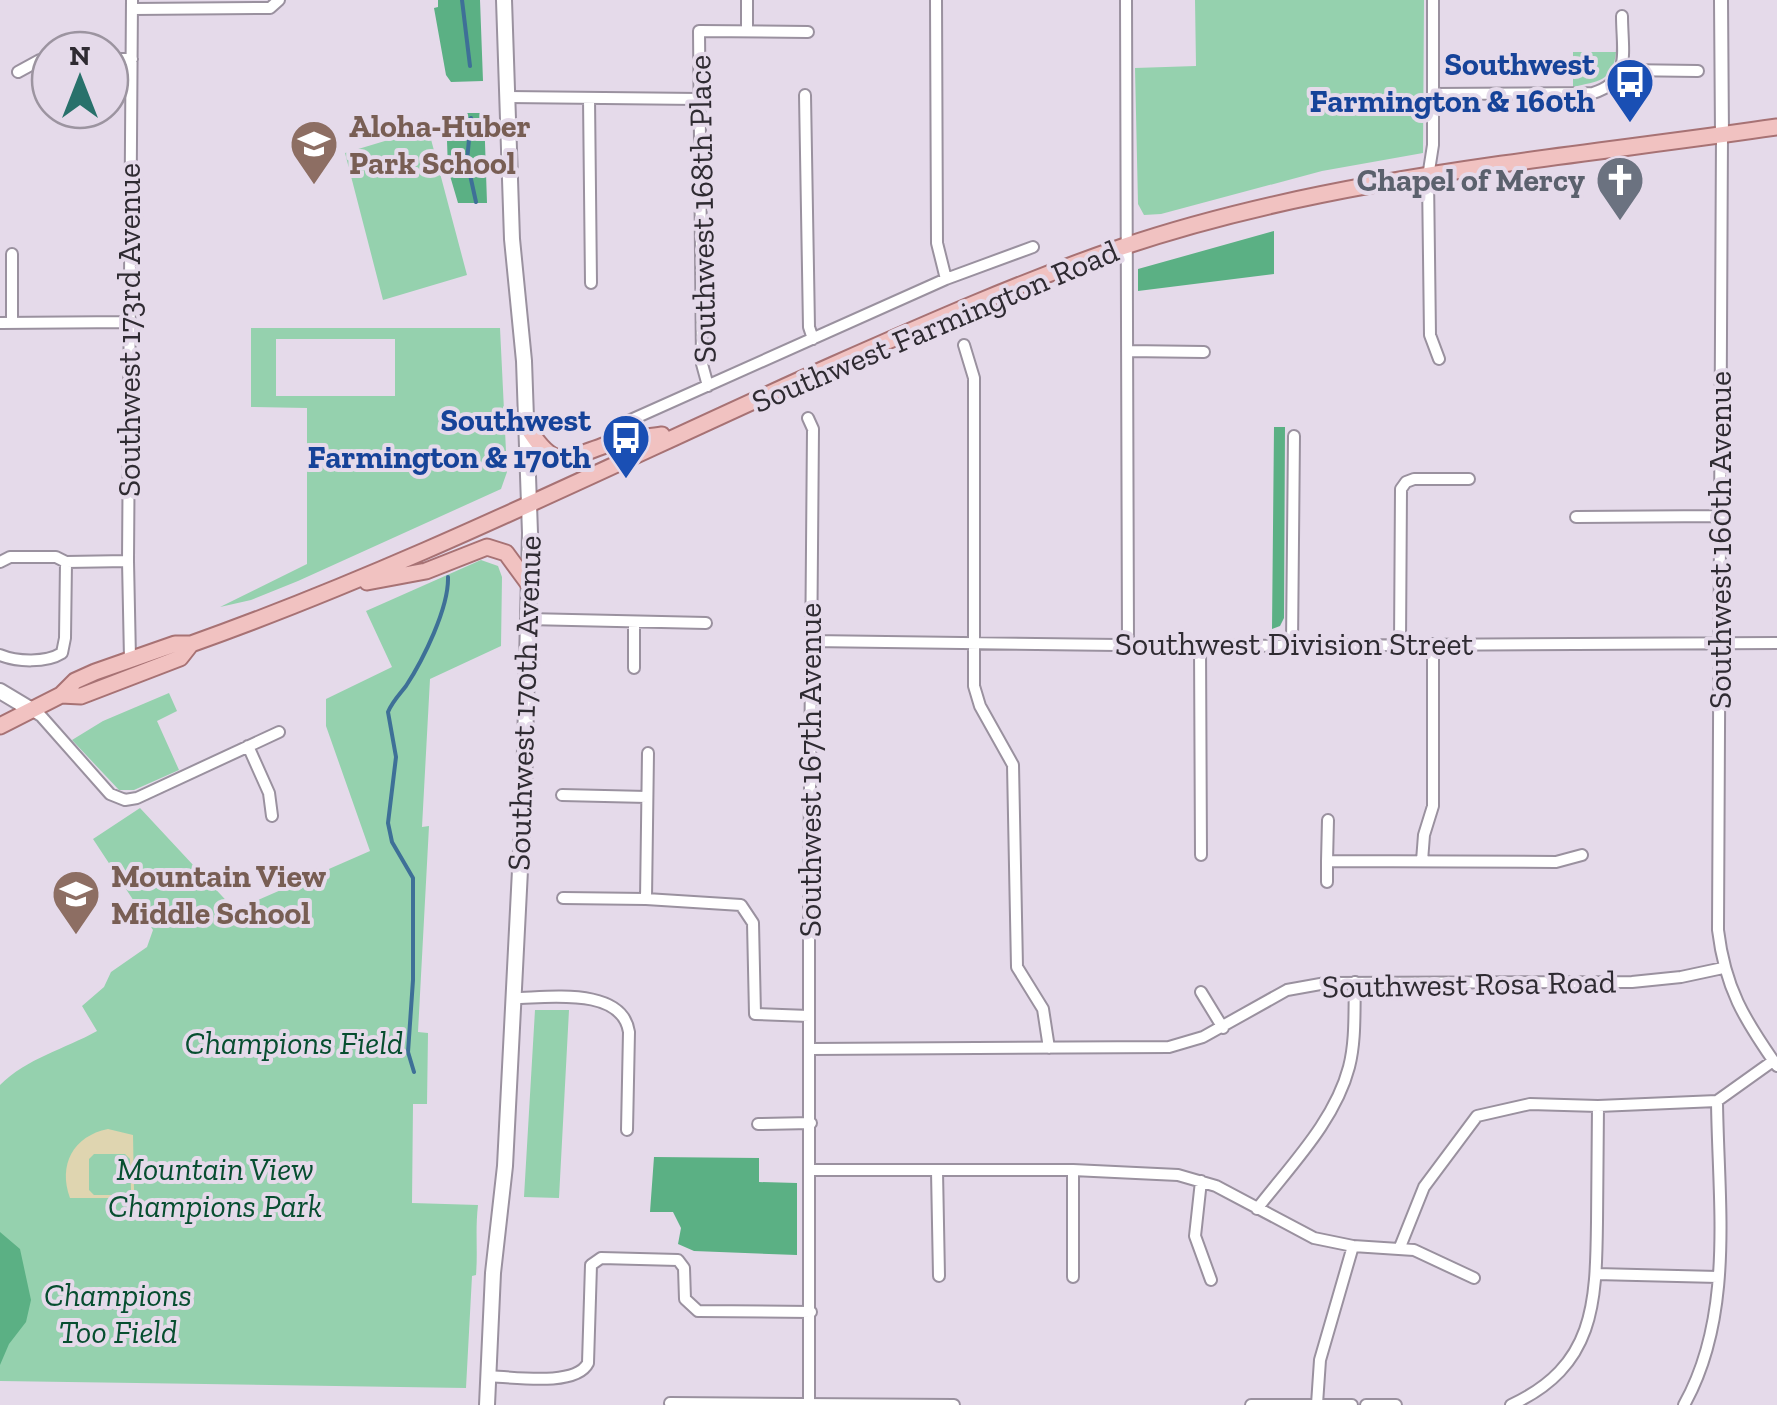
<svg xmlns="http://www.w3.org/2000/svg" width="1777" height="1405" viewBox="0 0 1777 1405" font-family="'Zilla Slab',serif">
	<style>
		.green { fill: #95d1ae; fill-rule: evenodd }
		.forest { fill: #5bb084 }
		.sand { fill: #dfd5b0; fill-rule: evenodd }
		.lines { fill: none; stroke-linecap: round; stroke-linejoin: round }
		.stream { stroke: #3e7097; stroke-width: 4 }
		.minor-casing { stroke: #9a919f; stroke-width: 14 }
		.tertiary-casing { stroke: #9a919f; stroke-width: 16 }
		.secondary-casing { stroke: #9a919f; stroke-width: 18 }
		.primary-casing { stroke: #a77274; stroke-width: 19 }
		.minor { stroke: #fff; stroke-width: 10 }
		.tertiary { stroke: #fff; stroke-width: 12 }
		.secondary { stroke: #fff; stroke-width: 14 }
		.primary { stroke: #f1c2c1; stroke-width: 15 }
		.labels { text-anchor: middle; stroke-width: 8; stroke-linejoin: round; paint-order: stroke }
		.transit-label { font-size: 32px; font-weight: bold; fill: #164399; stroke: #e5daea; text-anchor: end }
		.education-label { font-size: 32px; font-weight: bold; fill: #785e54; stroke: #e5daea; text-anchor: start }
		.worship-label { font-size: 32px; font-weight: bold; fill: #5b616d; stroke: #e5daea; text-anchor: end }
		.street-label { font-size: 32px; fill: #2f2b32; stroke: #e5daea }
		.park-label { font-size: 32px; font-style: italic; fill: #074e30; stroke: #e5daea }
	</style>
	<rect width="100%" height="100%" fill="#e5daea"/>
	<path class="green" d="M1195 0H1424L1423 153 1322 171 1161 214 1144 215 1138 204 1135 68 1196 66Z
		M1573 52H1616C1613 82 1598 81 1573 87Z
		M428 128 467 275 383 300 345 153Z
		M251 328H500L507 472 501 489 298 581 251 600 220 607 307 564V408L251 407ZM276 339H395V396H276Z
		M481 560 498 566 502 577 501 646 430 679 422 827 429 826 418 1032 428 1033 427 1104H413L412 1203 478 1205C475 1231 478 1250 476 1275L472 1276 466 1388 0 1381V1085C27 1058 65 1049 97 1031L82 1006 104 987 111 972 147 947 153 930 93 839 140 808 235 910 370 851 326 726V699L392 667 366 611Z
		M169 693 177 711 157 721 179 770 134 790H119L72 740 103 721Z
		M535 1010H569L559 1198 524 1197Z"/>
	<path class="forest" d="M438 0H480L483 81 451 82 446 75 434 8 438 7Z
		M446 113H484L487 203H458L448 169Z
		M1274 231V274L1138 291V269Z
		M1274 427H1285L1284 618 1280 626 1272 629Z
		M654 1157 759 1158V1182L797 1183V1255L694 1251 678 1244 681 1228 673 1212H650Z
		M0 1232 20 1249 31 1300 26 1322 9 1344 0 1365Z"/>
	<path class="sand" d="M108 1129 133 1135 134 1190 138 1199 131 1203 126 1198H70C58 1165 73 1136 108 1129ZM94 1154H125L130 1159 131 1190 126 1195H94L89 1190V1159Z"/>
	<g class="lines">
		<path class="stream" d="M462 0 470 66
			M471 118 467 161 476 202
			M414 1072 408 1052 413 980V878L392 842 388 823 396 757 388 712C392 702 399 695 406 686 423 660 449 608 448 577"/>
		<g class="minor-casing">
			<path id="minor" d="M936 0 937 243 946 279
				M1126 0 1128 645
				M1433 0V145L1428 177 1430 335 1439 359
				M133 9 270 8 279 0
				M747 31V0
				M110 59H132
				M1622 70 1698 71
				M18 72 40 60H50
				M1433 94 1593 93C1632 81 1622 51 1622 16
				M805 95 809 327 813 339
				M507 97 699 99
				M589 98 591 283
				M1722 135 1718 930C1725 988 1744 1019 1777 1066
				M12 254V323
				M0 323 129 322
				M964 345 974 378V686L980 706 1013 765 1017 967 1043 1009 1049 1048
				M1127 351 1204 352
				M708 386 702 364 699 31 808 32
				M808 418 813 429 809 904V1405
				M624 423 946 279 1033 247
				M1576 517 1720 516
				M0 562 10 557H56L66 562 128 561
				M527 619 706 623
				M634 622V668
				M811 641 1200 646 1777 643
				M1292 644 1294 436
				M1400 644 1401 489 1406 482 1414 479H1469
				M1200 646 1201 855
				M0 655C17 662 46 663 62 653L65 638 66 562
				M130 659 128 561 132 0
				M30 709 41 716 110 794 125 800 137 798 279 732
				M248 746 269 793 272 816
				M562 795 647 797
				M1328 820 1327 861 1556 862 1582 855
				M1422 861 1424 835 1433 806V644
				M1327 882V861
				M563 898 646 899 741 905 753 923 755 1014 809 1016
				M646 899 648 753
				M1201 992 1223 1028
				M513 998C547 998 622 986 629 1032L627 1130
				M810 1049 1169 1047 1203 1037 1287 990 1326 983 1632 982 1681 977 1723 968
				M758 1124 811 1123
				M811 1170H1073L1178 1175 1216 1186 1314 1238 1353 1246 1414 1250 1474 1278
				M1073 1170V1277
				M937 1171 939 1276
				M1201 1181 1195 1236 1211 1280
				M1257 1209C1290 1166 1335 1121 1349 1067 1356 1040 1354 1010 1355 982
				M1400 1247 1424 1187 1477 1116 1530 1104 1598 1106 1717 1101 1773 1061
				M1596 1274 1718 1277
				M488 1376C513 1377 576 1387 588 1363L591 1265 601 1258 678 1260 684 1268 685 1299 698 1311 811 1312
				M670 1403 954 1405
				M1317 1404 1320 1360 1353 1246
				M1251 1405H1352
				M1366 1405H1396
				M1511 1405C1595 1366 1596 1304 1597 1222 1597 1183 1598 1145 1598 1106
				M1684 1405C1735 1314 1718 1201 1717 1101"/>
		</g>
		<g class="tertiary-casing">
			<path id="tertiary" d="M1721 0 1722 135"/>
		</g>
		<g class="secondary-casing">
			<path id="secondary" d="M0 691 30 709
				M487 1405 493 1273 505 1166 524 791 530 533 524 361 512 239 504 0"/>
		</g>
		<g class="primary-casing">
			<path id="primary" d="M526 425C555 471 562 460 606 445 623 439 643 438 662 435
				M367 582 426 571 487 547 506 553 528 583
				M61 695 81 696 180 658 191 644
				M0 726 61 695 75 681 95 672 175 644H191C411 566 620 460 833 365 928 323 1023 281 1122 247 1332 176 1559 159 1777 127"/>
		</g>
		<use href="#minor" class="minor"/>
		<use href="#tertiary" class="tertiary"/>
		<use href="#secondary" class="secondary"/>
		<use href="#primary" class="primary"/>
	</g>
	<defs>
		<g id="bus-pin" transform="scale(2.5)"><path d="M0 17L-7.5 6A9.5 9.5 0 1 1 7.5 6Z" fill="#1a4fb4" stroke="#e5daea"/><path d="M-5-6H5V4H4V6H2V4H-2V6H-4V4H-5ZM-3.5-4V0h7V-4ZM-3.5 1.2v1.5H-2V1.2ZM2 1.2v1.5H3.5V1.2Z" fill="#fff"/></g>
		<g id="school-pin" transform="scale(2.5)"><path d="M0 17L-7.5 6A9.5 9.5 0 1 1 7.5 6Z" fill="#8d6e63" stroke="#e5daea"/><path d="M0-5L7-2L0 1L-7-2ZM-4 1L0 2.5L4 1V4Q0 6-4 4Z" fill="#fff"/></g>
		<g id="church-pin" transform="scale(2.5)"><path d="M0 17L-7.5 6A9.5 9.5 0 1 1 7.5 6Z" fill="#6b7280" stroke="#e5daea"/><path d="M-1.2-6h2.4v3.5h3.3v2.4h-3.3V6h-2.4V-.1h-3.3v-2.4h3.3Z" fill="#fff"/></g>
	</defs>
	<g fill-rule="evenodd">
		<use href="#bus-pin" x="1630" y="82"/>
		<use href="#school-pin" x="314" y="144"/>
		<use href="#church-pin" x="1620" y="180"/>
		<use href="#bus-pin" x="626" y="438"/>
		<use href="#school-pin" x="76" y="894"/>
	</g>
	<g class="labels">
		<g class="transit-label">
			<text x="1595" y="75">Southwest<tspan x="1595" dy="37">Farmington &amp; 160th</tspan></text>
			<text x="591" y="431">Southwest<tspan x="591" dy="37">Farmington &amp; 170th</tspan></text>
		</g>
		<g class="education-label">
			<text x="349" y="137">Aloha-Huber<tspan x="349" dy="37">Park School</tspan></text>
			<text x="111" y="887">Mountain View<tspan x="111" dy="37">Middle School</tspan></text>
		</g>
		<g class="worship-label">
			<text x="1585" y="191">Chapel of Mercy</text>
		</g>
		<g class="street-label">
			<text transform="translate(702 209) rotate(-91)" y="11">Southwest 168th Place</text>
			<text transform="translate(935 326) rotate(-23)" y="11">Southwest Farmington Road</text>
			<text transform="translate(129 330) rotate(-90)" y="11">Southwest 173rd Avenue</text>
			<text transform="translate(1720 540) rotate(-90)" y="11">Southwest 160th Avenue</text>
			<text x="1294" y="655">Southwest Division Street</text>
			<text transform="translate(524 703) rotate(-88)" y="11">Southwest 170th Avenue</text>
			<text transform="translate(810 770) rotate(-90)" y="11">Southwest 167th Avenue</text>
			<text transform="translate(1469 984) rotate(-1)" y="11">Southwest Rosa Road</text>
		</g>
		<g class="park-label">
			<text x="294" y="1054">Champions Field</text>
			<text x="215" y="1180">Mountain View<tspan x="215" dy="37">Champions Park</tspan></text>
			<text x="118" y="1306">Champions<tspan x="118" dy="37">Too Field</tspan></text>
		</g>
	</g>
	<g transform="translate(80 80)"><circle r="48" fill="#e5daea" stroke="#9c94a0" stroke-width="2.5"/>
	<path d="M0-8L18 38L0 25L-18 38Z" fill="#28716b"/>
	<text y="-15" font-size="28" font-weight="bold" text-anchor="middle" fill="#2f2b32">N</text>
	</g>
</svg>
